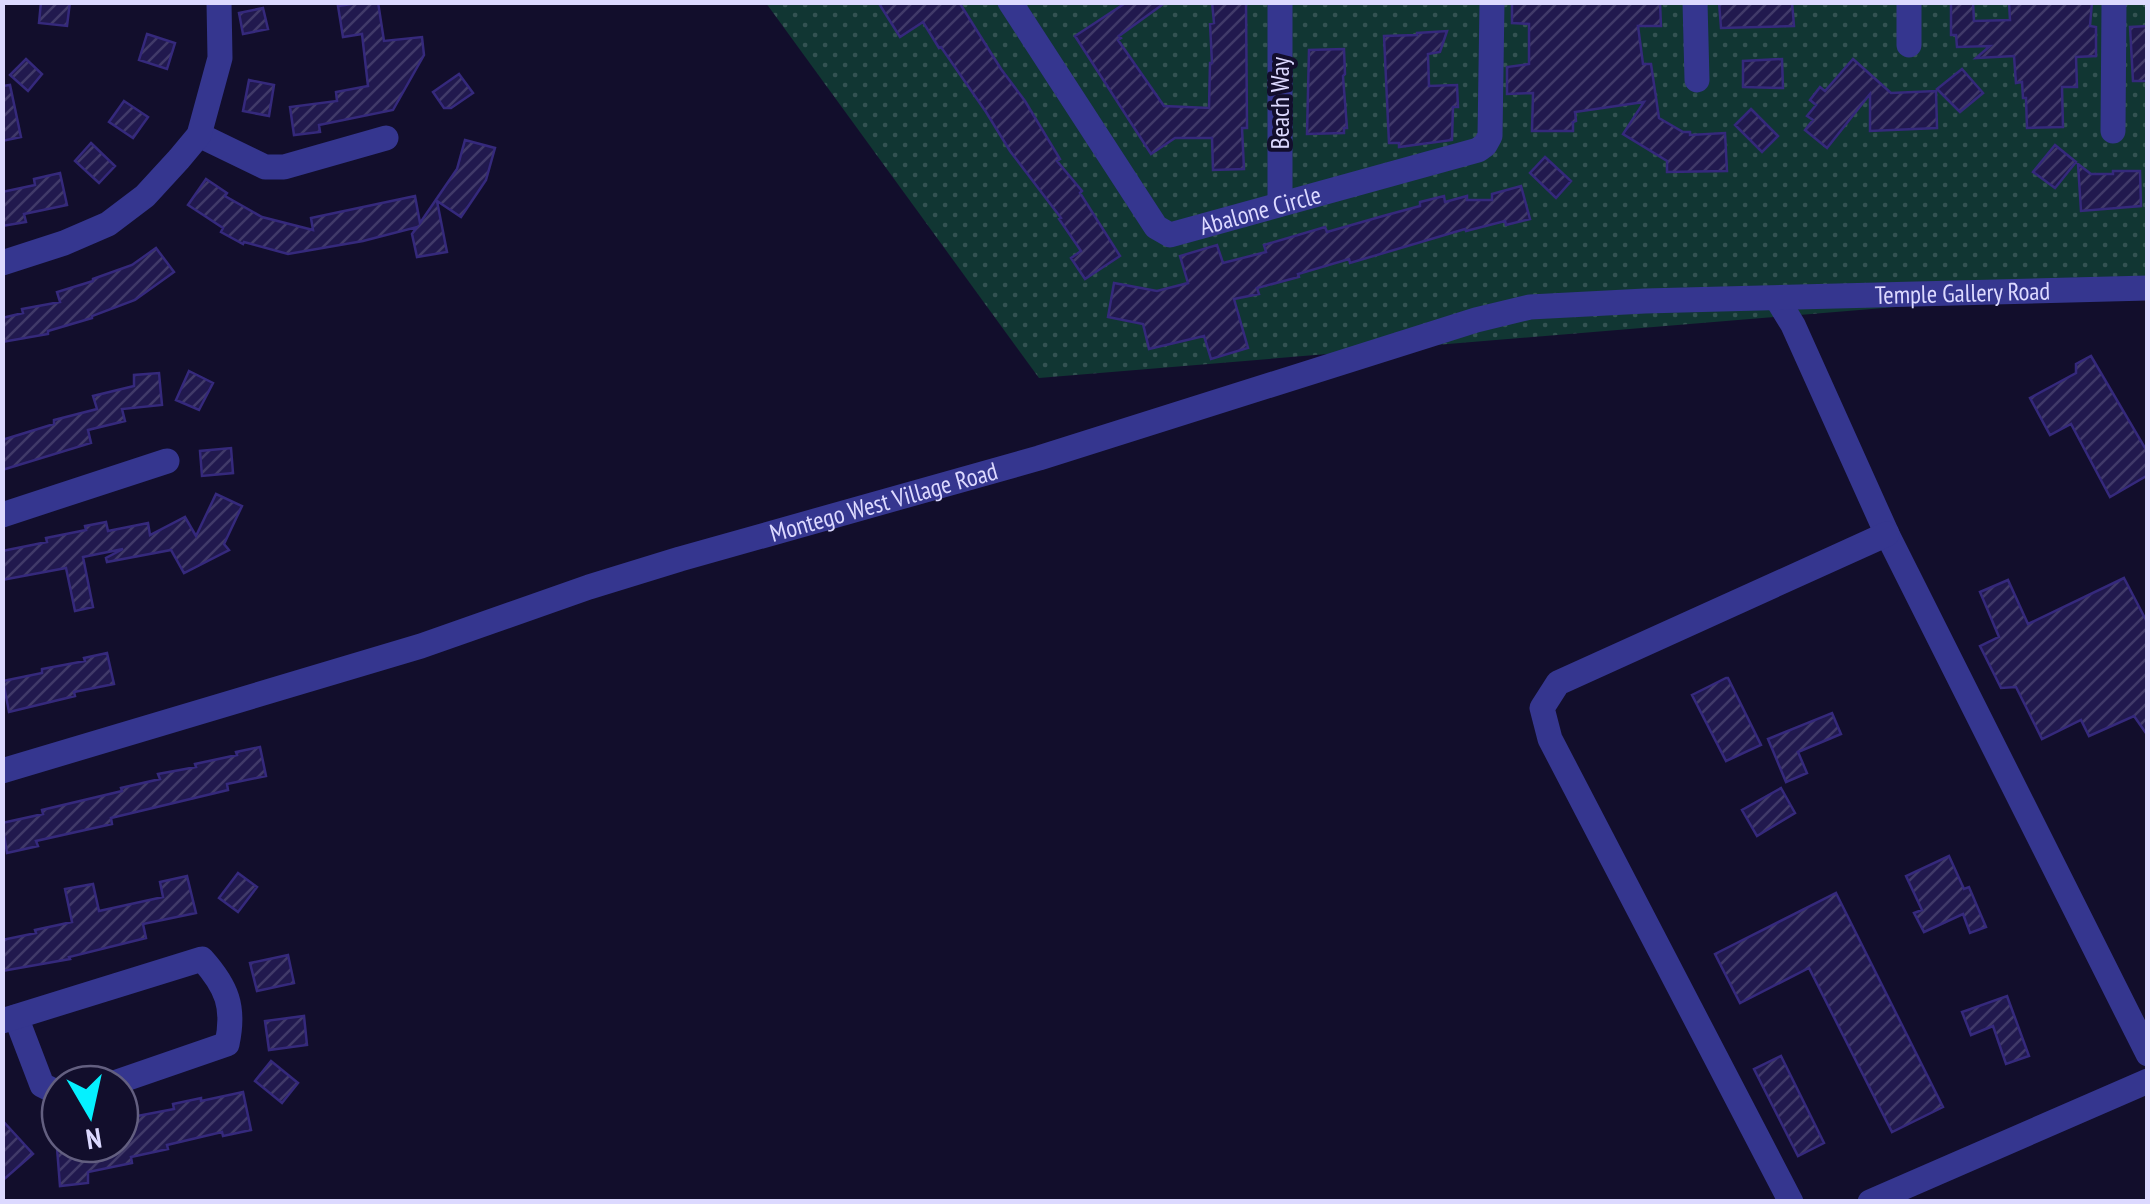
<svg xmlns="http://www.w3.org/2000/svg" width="2150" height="1204" viewBox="0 0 2150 1204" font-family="'PT Sans Narrow',sans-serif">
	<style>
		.grass { fill: url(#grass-dots) }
		.building { fill: url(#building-hatch); stroke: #35297c; stroke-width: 2.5 }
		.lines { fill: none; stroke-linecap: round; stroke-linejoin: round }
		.street { stroke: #35368f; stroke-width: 25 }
		.labels { text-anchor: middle; stroke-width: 8; stroke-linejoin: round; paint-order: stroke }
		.street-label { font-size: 25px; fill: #dcd9ff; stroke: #120e2c }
	</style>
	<defs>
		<pattern id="grass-dots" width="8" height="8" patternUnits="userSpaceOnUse" patternTransform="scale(2.5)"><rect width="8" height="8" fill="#113633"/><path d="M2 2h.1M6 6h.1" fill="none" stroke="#335252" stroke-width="1.8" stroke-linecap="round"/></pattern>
		<pattern id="building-hatch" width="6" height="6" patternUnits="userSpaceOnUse" patternTransform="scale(2.5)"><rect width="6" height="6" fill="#21194e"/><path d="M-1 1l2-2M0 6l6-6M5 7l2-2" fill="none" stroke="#413a69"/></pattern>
	</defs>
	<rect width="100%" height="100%" fill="#120e2c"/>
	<path class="grass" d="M766 3H2147V286L1039 378Z"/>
	<path class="building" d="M41 2H70L67 26 39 23Z
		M365 2H378L384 41 422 37 424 55 393 110 319 125 320 132 294 135 290 107 337 101 336 92 368 86 362 34 343 37 338 6Z
		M878 2H959L1001 69 1025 101 1060 159 1057 161 1082 191 1080 193 1120 256 1085 279 1071 258 1081 251 1059 219 1061 218 1010 151 986 112 941 47 939 48 923 22 900 37Z
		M1127 2H1166L1119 36 1121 38 1118 40 1164 106 1209 108 1210 63H1212L1210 24 1214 23 1212 2H1246L1247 128H1242L1244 169 1213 170 1212 138H1175L1151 154 1075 36Z
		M1512 2H1660L1661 26H1638L1643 64H1651L1659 118 1683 132H1690V135L1725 133 1727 171 1667 172V161L1623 134 1644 102 1575 112 1576 121 1573 122V131H1532L1533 93 1507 94V67L1529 64V24L1512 23Z
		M1719 2H1792L1794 26 1721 28Z
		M1951 2H1973L1974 21 2010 20 2009 2H2092L2090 26 2096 27V56L2076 57 2077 87H2062L2063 127 2027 128 2026 98H2023L2022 82 2016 83 2014 56 1976 58 1990 46 1957 47 1956 35H1951Z
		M263 8 268 29 243 34 239 13Z
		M2148 26V81H2133L2130 27Z
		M1447 31 1440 52 1428 54 1429 86 1457 85 1458 107H1453L1452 140 1399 147V143H1389L1384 36 1417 35V33Z
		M147 34 175 43 167 69 139 60Z
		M1344 49 1345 74 1343 76 1347 128H1344V133L1307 134 1309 50Z
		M26 59 42 74 28 91 10 75Z
		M1782 59 1783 88 1743 87V61Z
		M1853 59 1891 93 1936 91 1937 128 1870 131V94L1827 148 1805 130 1813 120 1807 116 1816 105 1810 100 1820 87 1825 91Z
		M1962 69 1983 93 1960 112 1937 89Z
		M459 74 473 93 451 108H444L433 92Z
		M249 80 274 85 269 116 243 111Z
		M10 85 21 137 2 141V86Z
		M124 101 148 117 133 138 109 122Z
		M1751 109 1778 136 1762 152 1735 125Z
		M465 140 495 148 486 180 461 217 437 201 447 252 417 257 412 234 417 227 363 241 288 254 244 242 243 244 221 232 223 228 188 205 206 179 227 193 225 196 262 217 313 230 311 218 415 196 420 223 457 169Z
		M91 143 115 166 99 183 75 161Z
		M2055 145 2076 162 2055 188 2033 172Z
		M1545 157 1571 181 1556 198 1530 173Z
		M2078 164 2091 174H2113V171H2140L2141 206 2081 211Z
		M60 173 67 205 24 214 26 222 2 226V192L35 185 34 179Z
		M1521 186 1530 219 1506 225 1505 221 1466 231 1465 229 1350 263 1349 259 1298 274 1299 277 1257 288 1259 294 1234 299 1248 348 1211 359 1204 336 1149 349 1143 324 1108 317 1114 283 1157 291 1188 283 1180 256 1217 245 1223 263 1266 252 1264 245 1325 227 1327 232 1383 216 1420 206V202L1444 196 1445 202 1467 196V200H1492V194Z
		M156 248 174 272 135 300 92 316V318L48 331V334L2 342V318L23 313 22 309 60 302 57 292 93 281V279L132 265Z
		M2091 356 2148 453V475L2110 497 2071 424 2050 435 2030 398 2076 373V364Z
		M189 371 213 383 199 410 176 400Z
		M159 373 162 405 122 409 125 421 88 430 91 443 2 470V440L54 424V420L97 409 93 396 134 386V375Z
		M231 448 233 473 202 476 200 451Z
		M216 494 242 506 224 544 229 550 184 573 171 550 107 562 106 558 123 549 83 557 93 607 75 611 66 568 2 580V551L47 542 46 538 86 530 85 526 106 522 108 531 148 523 150 535 185 517 196 536Z
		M2124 578 2148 624V736L2134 716 2089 736 2081 720 2042 739 2016 687 2001 688 1980 646 1999 637 1980 592 2008 580 2028 624Z
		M107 653 114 684 74 692 75 696 9 712 3 681 42 673V669L85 661 84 658Z
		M1726 678H1728L1761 745 1726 761 1692 695Z
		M1832 713 1841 734 1798 752 1807 773 1786 782 1768 739Z
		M260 747 266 776 227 784 228 790 111 818 112 824 36 841 38 846 7 853 2 823 43 814 42 810 122 791 121 788 160 779 158 774 196 767 195 764 237 755 236 752Z
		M1781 788 1795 813 1757 836 1742 810Z
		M1949 856 1964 889 1969 887 1986 927 1970 933 1963 914 1924 932 1914 913 1922 910 1906 876Z
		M238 873 257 887 238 912 219 898Z
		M187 876 196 913 143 924 146 938 69 957 70 959 2 971V940L36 933 35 930 72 922 65 889 93 884 99 911 163 897 160 882Z
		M1836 893 1943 1107 1892 1132 1809 968 1740 1003 1715 954Z
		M288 955 294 983 257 991 250 963Z
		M2007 996 2029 1056 2006 1064 1993 1026 1971 1035 1962 1012Z
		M304 1016 307 1045 269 1050 265 1021Z
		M1781 1056 1824 1143 1798 1156 1754 1069Z
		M271 1061 298 1083 282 1103 255 1081Z
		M243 1092 251 1130 223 1136 222 1132 167 1145 168 1149 131 1157 132 1163 88 1172V1183L60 1186 57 1148 120 1144V1126L133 1123 132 1117 174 1109 173 1104 201 1098V1101Z
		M2 1120 33 1154 2 1181Z"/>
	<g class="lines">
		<g class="street">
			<path id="s1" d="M1010 2 1156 227 1170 235 1478 150 1485 145 1490 136 1492 2"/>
			<path d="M1280 2V204"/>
			<path d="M1695 2 1697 80"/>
			<path d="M1909 2V45"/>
			<path d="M2113 131 2114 2"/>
			<path d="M199 135 265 167H284L386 138"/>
			<path d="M2 263 64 243 108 224 145 196 179 159 199 135 220 58 219 2"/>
			<path d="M1777 299 1793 325 1887 534 2148 1054"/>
			<path d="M2 515 167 461"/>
			<path id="s2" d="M2 771 421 646 589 587 680 559 1039 458 1476 320 1530 307 1645 301 2148 288"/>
			<path d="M16 1017 42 1085 60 1094"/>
			<path d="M2 1021 202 959C227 987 235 1007 227 1044L111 1084"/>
			<path d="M1791 1202 1550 739 1542 708 1558 683 1887 534"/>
			<path d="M1870 1202 2148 1081"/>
		</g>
	</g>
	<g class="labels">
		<g class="street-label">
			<text transform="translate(1280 103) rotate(-90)" y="9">Beach Way</text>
			<text dy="9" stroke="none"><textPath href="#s1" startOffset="378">Abalone Circle</textPath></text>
			<text dy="9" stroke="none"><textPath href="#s2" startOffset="2030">Temple Gallery Road</textPath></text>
			<text dy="9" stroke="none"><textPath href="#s2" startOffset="922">Montego West Village Road</textPath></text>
		</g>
	</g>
	<rect width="2150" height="1204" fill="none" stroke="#dcd9ff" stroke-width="10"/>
	<g transform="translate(90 1114) rotate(171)"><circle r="48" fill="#120e2c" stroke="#635f80" stroke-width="2.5"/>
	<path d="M0-8L18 38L0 25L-18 38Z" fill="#05f1ff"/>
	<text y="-15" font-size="28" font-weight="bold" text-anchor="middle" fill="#dcd9ff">N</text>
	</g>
</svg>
